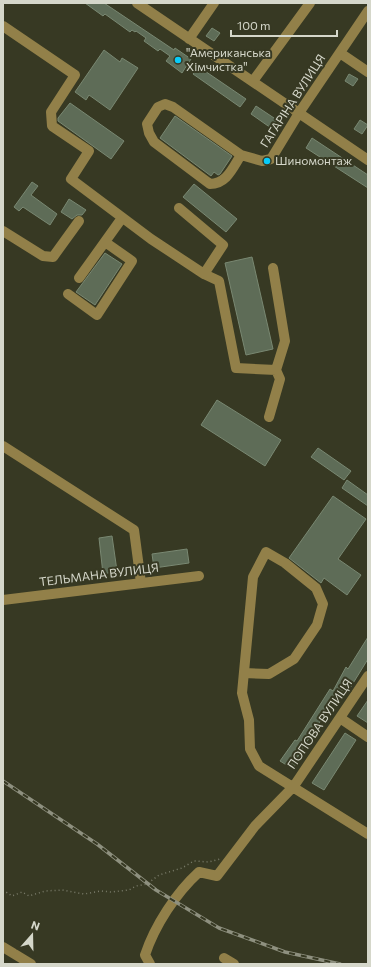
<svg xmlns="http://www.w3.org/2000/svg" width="371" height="967" viewBox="0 0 371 967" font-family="Commissioner,sans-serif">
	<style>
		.building { fill: #5e6c57; stroke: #798872 }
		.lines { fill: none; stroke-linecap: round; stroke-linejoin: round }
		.path { stroke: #7a7c6a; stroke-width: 1.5; stroke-dasharray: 1 3; stroke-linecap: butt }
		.minor { stroke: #928049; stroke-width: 10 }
		.rail-casing { stroke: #8e907f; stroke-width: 3.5 }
		.rail { stroke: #373923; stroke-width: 2; stroke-dasharray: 6; stroke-linecap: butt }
		.poi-dot { fill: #07cbf9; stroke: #373923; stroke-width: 1.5 }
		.labels { text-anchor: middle; stroke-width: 4; stroke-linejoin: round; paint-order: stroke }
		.poi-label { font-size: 12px; fill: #d5d7ca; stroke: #373923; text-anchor: start }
		.street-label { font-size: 12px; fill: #d5d7ca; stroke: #373923 }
	</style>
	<rect width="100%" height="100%" fill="#373923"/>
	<path class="building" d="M85 3H104L174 50 175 48 191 59 182 73 166 61 170 56 160 49 158 51 144 41 146 38 136 31 135 32 132 30 130 32 105 14 103 16Z
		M212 28 220 33 214 41 206 36Z
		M104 50 120 62 122 58 138 68 110 110 89 95 86 100 75 92Z
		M199 67 246 99 240 107 193 74Z
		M349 74 358 79 353 86 345 81Z
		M70 103 124 141 111 159 58 121V118Z
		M256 106 277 120 271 128 251 114Z
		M175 116 232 156 220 174 218 175 214 172 211 176 160 138Z
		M360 120 368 125 362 134 354 129Z
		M312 138 368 175V188L306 148Z
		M32 182 38 186 31 195 57 214 50 225 23 207 19 211 14 207Z
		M194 184 237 219 226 232 183 197Z
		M69 199 86 210 82 215H77L72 219 61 212Z
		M105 253 122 264 95 305 76 292Z
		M252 257 273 349 246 355 225 263Z
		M217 400 281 440 265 466 201 425Z
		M318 448 351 471 344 480 311 457Z
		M347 480 368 495V506L342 488Z
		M333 496 366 519 338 559 361 575 347 595 324 578 321 583 289 558Z
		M112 536 117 571 103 574 99 538Z
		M187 549 189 563 154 568 152 554Z
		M368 637V659L347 693 341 690 306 743 297 758 298 759 293 769 280 761 295 740 297 741 330 689 333 691 346 667 348 669Z
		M368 700V723L357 716Z
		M345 733 356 740 324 790 312 783Z"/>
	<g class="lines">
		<path class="path" d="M3 890 12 896 22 892 29 896 45 891 62 890 84 894 101 891 111 892 129 890 136 886 147 884 159 875 182 868 194 861 209 862 220 859"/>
		<path class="minor" d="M137 3 368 160
			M3 26 75 75 51 112 52 126 89 151 71 179 151 239 204 274 223 245 179 208
			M189 39 214 3
			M340 53 368 72
			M253 81 310 3
			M241 155 173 107 165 104 158 107 147 124 149 133 154 142 210 184C227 184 233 167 241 155L262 161 271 159 299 113 368 11
			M3 231 43 256 53 257 79 221
			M273 268 285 341 276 370
			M204 274 219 281 236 368 276 370 280 379 269 417
			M79 278 122 218
			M68 294 97 315 132 261 105 242
			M3 446 134 530 141 583
			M3 600 199 576
			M244 673 269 674 294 659 317 625 323 604 316 588 285 563 266 552 253 577 242 693 249 720 250 749 259 766 368 834
			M340 718 368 737
			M3 947 31 964
			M224 958 234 964
			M150 964 145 955C155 925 176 893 199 872L217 876 255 826 294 786 368 676"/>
		<g class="rail-casing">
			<path id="rail" d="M3 781 97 844 156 890 219 928 285 952 340 964"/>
		</g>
		<use href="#rail" class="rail"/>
	</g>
	<g class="poi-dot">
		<circle cx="178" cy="60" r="4"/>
		<circle cx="267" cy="161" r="4"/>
	</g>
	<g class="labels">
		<g class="poi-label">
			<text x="186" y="57">"Американська<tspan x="186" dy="14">Хімчистка"</tspan></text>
			<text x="275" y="165">Шиномонтаж</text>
		</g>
		<g class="street-label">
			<text transform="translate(293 101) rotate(-57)" y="4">ГАГАРІНА ВУЛИЦЯ</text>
			<text transform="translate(99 575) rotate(-7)" y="4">ТЕЛЬМАНА ВУЛИЦЯ</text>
			<text transform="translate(320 724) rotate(-56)" y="4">ПОПОВА ВУЛИЦЯ</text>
		</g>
	</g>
	<rect width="371" height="967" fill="none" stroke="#d5d7ca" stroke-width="8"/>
	<g transform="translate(32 935) rotate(20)" stroke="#373923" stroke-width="3" paint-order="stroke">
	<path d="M0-3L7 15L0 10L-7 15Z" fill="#d5d7ca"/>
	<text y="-6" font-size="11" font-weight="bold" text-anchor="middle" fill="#d5d7ca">N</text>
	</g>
	<path d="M231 30v6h106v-6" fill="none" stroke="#d5d7ca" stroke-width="2"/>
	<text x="237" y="30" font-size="12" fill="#d5d7ca" stroke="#373923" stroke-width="3" paint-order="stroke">100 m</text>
</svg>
